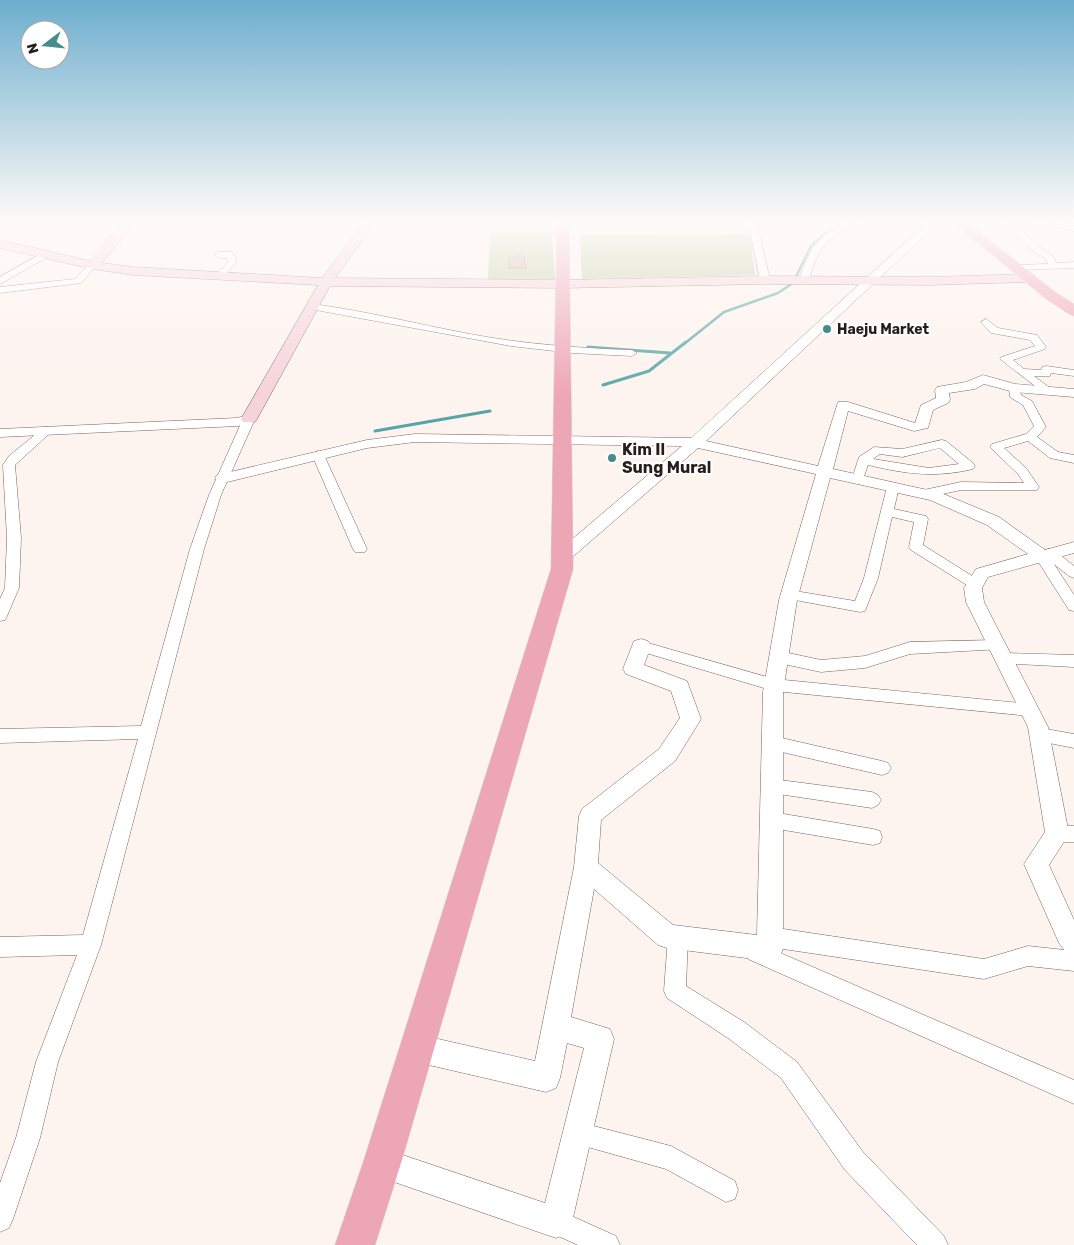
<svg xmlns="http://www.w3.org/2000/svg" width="1074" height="1245" viewBox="0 0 1074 1245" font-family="Rubik,sans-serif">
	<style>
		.green { fill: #bfcda4 }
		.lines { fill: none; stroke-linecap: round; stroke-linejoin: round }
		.stream-far1 { stroke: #55a6a6; stroke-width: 2.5 }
		.stream { stroke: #55a6a6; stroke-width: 3 }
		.building { fill: #cab0ac; stroke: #a28a86 }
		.minor-casing { stroke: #79645c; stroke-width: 1 }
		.tertiary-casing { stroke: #79645c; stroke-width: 1 }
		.secondary-casing { stroke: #79645c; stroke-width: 1 }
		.primary-casing { stroke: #d4d2d1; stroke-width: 1 }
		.minor { fill: #fff; fill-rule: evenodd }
		.tertiary { fill: #fff; fill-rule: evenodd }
		.secondary { fill: #f6d3db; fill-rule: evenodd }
		.primary { fill: #eda6b6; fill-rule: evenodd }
		.poi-dot { fill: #458c8a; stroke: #fff; stroke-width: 2 }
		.labels { text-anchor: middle; stroke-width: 4; stroke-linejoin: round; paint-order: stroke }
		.far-poi-label { font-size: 14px; font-weight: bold; fill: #271e1b; stroke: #fff; text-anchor: start }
		.poi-label { font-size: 16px; font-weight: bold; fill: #271e1b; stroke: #fff; text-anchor: start }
	</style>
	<rect width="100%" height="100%" fill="#fdf3ef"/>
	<path class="green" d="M490 232H552L555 279H488Z
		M750 234 755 275 582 279 580 235Z"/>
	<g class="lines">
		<path class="stream-far1" d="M684 344 724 312 778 293 793 283 811 246 823 235 849 223"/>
		<path class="stream" d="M588 347 670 353
			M603 385 649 371 686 342
			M375 431 490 411"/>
	</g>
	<path class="building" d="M514 256H524L526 268H509L508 258H515Z"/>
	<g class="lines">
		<g class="minor-casing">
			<path id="minor" d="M748 220H756L770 280 768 282 765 283 760 280Z
				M855 220H868C861 225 853 227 845 230 823 240 815 257 809 280L804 283 801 282 799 280C810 246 821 232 855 220Z
				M995 220H1007L1014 223 1035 244 1053 256 1056 263 1074 262V268L1013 270 1012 268 1016 265 1048 264 1046 259 1029 248 1008 227Z
				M1026 220H1044L1074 227V231Z
				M46 251 50 254 49 256 0 284V277Z
				M231 252 235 255 236 262 223 278H217L215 276 228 262 227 258H219L215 255 219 252Z
				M93 262 97 265 81 283 0 293V287L75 279 90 263Z
				M313 304C366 311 417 324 470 334 523 344 578 348 632 350L637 353 632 356 571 353 511 346 310 309 308 307Z
				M986 319 998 328 1037 335 1046 347 1045 349 1013 360 1024 369 1041 370 1042 367 1046 366 1074 370V376L1051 373 1050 376H1034L1054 391 1052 393H1044L1000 359 1001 357 1035 346 1030 340 991 333 981 322Z
				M1014 385 1019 388 1021 395 1032 401 1046 427 1037 437 1058 452 1074 455V463L1050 458 1028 441 1004 448 1026 468 1039 487 1037 490H961L924 498 919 497 918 494 919 491 961 482 1024 483 1018 474 990 447 992 444 1026 434 1034 426 1023 405 1010 397 1009 388Z
				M249 416 255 419 221 495 204 549 101 945 58 1062 40 1138 13 1219 9 1228 0 1232V1183L16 1138 36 1062 77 955 0 957V937L83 935 138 739 0 743V729L141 726 190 549 209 495 243 419Z
				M46 427 50 429 52 431 50 433 15 465 21 538 19 588 7 616 5 620 0 621V599L5 588 7 538 3 465 9 456 42 429Z
				M942 440 946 441 973 463 975 466 973 469C935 478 906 474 868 465L862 482H854L852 479 859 457 874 447 902 449ZM940 448 959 464 929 468 873 459 880 454 902 457Z
				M318 451 324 455 367 549 365 552H355L353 549 312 455Z
				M893 483 899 487 894 509 926 516 928 519 923 545 980 581 982 584 980 587H970L911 550 909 547 914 522 892 517 878 578 865 611 860 612 784 598 782 595 784 592 789 590 855 601 864 578 887 487Z
				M1049 549 1054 550 1074 566V578L1069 576 1054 564 1074 595V611L1069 610 1034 555 1036 552Z
				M997 640 1002 641 1005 645 1002 649 910 654 865 668 821 672 779 663 773 661 771 657 773 653 779 651 821 660 865 656 910 642Z
				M641 641 774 679 1030 704 1036 706 1038 710 1036 714 1030 716 774 691 636 650 633 646 636 642Z
				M1004 653 1074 655V667L998 663 996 659 998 655Z
				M1040 728 1074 734V748L1034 740 1032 735 1034 730Z
				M773 736 882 761 888 763 891 768 888 773 882 775 773 750 767 748 764 743 767 738Z
				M772 779 872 792 878 795 881 800 878 805 872 808 772 793 766 791 763 786 766 781Z
				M772 812 873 829 880 831 882 837 880 843 873 845 772 828 765 826 763 820 765 814Z
				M1057 826H1074V842H1057L1050 840 1048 834 1050 828Z
				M678 927 685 930 688 937 686 986 744 1022 797 1062 863 1152 944 1236 948 1245H917L845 1170 781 1078 728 1038 667 998 664 991 668 937 671 930Z
				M770 927 984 959 1028 946 1074 951V971L1028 966 984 979 770 947 763 944 760 937 763 930Z
				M755 942 1074 1080V1104L748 959 745 952 748 945Z
				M578 1122 671 1146 735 1181 738 1190 735 1199 726 1202 666 1169 570 1142 566 1134 570 1126Z
				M556 1209 616 1236 620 1245H578L547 1231 543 1222 547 1213Z"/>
		</g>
		<g class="tertiary-casing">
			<path id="tertiary" d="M930 220H941L706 441 818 466 838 402H848L915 423 921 405 936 398 935 390 937 387 966 382 983 375 1015 384 1074 389V397L1014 392 984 384 975 389 949 393 950 400 948 403 933 410 928 428 914 431 848 411 833 469 941 493 999 517 1045 550 1074 542V553L988 577 982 588 984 602 1048 727 1069 834 1049 865 1074 920V954L1065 951 1059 943 1024 864 1045 832 1028 727 966 602 964 588 976 569 1028 554 987 525 930 500 830 478 797 600 783 692V949L779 958 770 961 667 948 658 945 594 889 571 1017 610 1029 614 1039 572 1222 567 1233 556 1238 371 1174 367 1163 371 1152 382 1148 545 1203 584 1048 567 1043 560 1078 556 1088 546 1092 416 1062 406 1058 402 1048 406 1038 416 1034 535 1061 574 867 579 816 582 809 659 749 680 718 671 691 626 674 623 669 634 641 641 639 648 641 651 646 644 665 687 681 701 719 675 761 601 820 598 863 673 925 757 935 763 692 779 600 816 474 698 448 569 560 563 562 557 560 554 556 557 552 682 446 415 442 367 448 223 483 217 481 215 478 217 475 367 440 415 434 691 438Z
				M249 415 254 416 256 419 254 422 238 426 0 437V429L237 418Z"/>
		</g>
		<g class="secondary-casing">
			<path id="secondary" d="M125 220H137L102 263 133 267 322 278 366 220H377L335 278 563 280 765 276 931 277 1028 274 1034 278 1028 282 931 285 765 284 563 288 330 286 257 419 255 422H243L241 419 318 285 133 275 93 269 0 248V240L90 261Z"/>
		</g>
		<g class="primary-casing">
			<path id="primary" d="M557 220H569L573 569 401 1163 375 1245H335L363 1163 551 569Z
				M950 220H964L1055 292 1074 304V316L1069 314 1045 298Z"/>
		</g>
		<use href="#minor" class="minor"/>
		<use href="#tertiary" class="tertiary"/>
		<use href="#secondary" class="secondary"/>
		<use href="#primary" class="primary"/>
	</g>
	<linearGradient id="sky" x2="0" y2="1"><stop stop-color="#6daece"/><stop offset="0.56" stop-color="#fefaf8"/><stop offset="1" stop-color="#fefaf8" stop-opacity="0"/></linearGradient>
	<rect width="1074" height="395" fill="url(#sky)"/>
	<g class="poi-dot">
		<circle cx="827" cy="329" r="5"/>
		<circle cx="612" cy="458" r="5"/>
	</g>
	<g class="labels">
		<g class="far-poi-label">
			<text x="837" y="334">Haeju Market</text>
		</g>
		<g class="poi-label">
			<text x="622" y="455">Kim Il<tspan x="622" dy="18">Sung Mural</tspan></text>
		</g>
	</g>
	<g transform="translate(45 45) rotate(254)"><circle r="24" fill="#ffffff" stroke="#a9a5a4"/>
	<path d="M0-4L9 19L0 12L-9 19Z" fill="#458c8a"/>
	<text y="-8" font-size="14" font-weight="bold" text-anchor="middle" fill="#271e1b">N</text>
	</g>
</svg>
